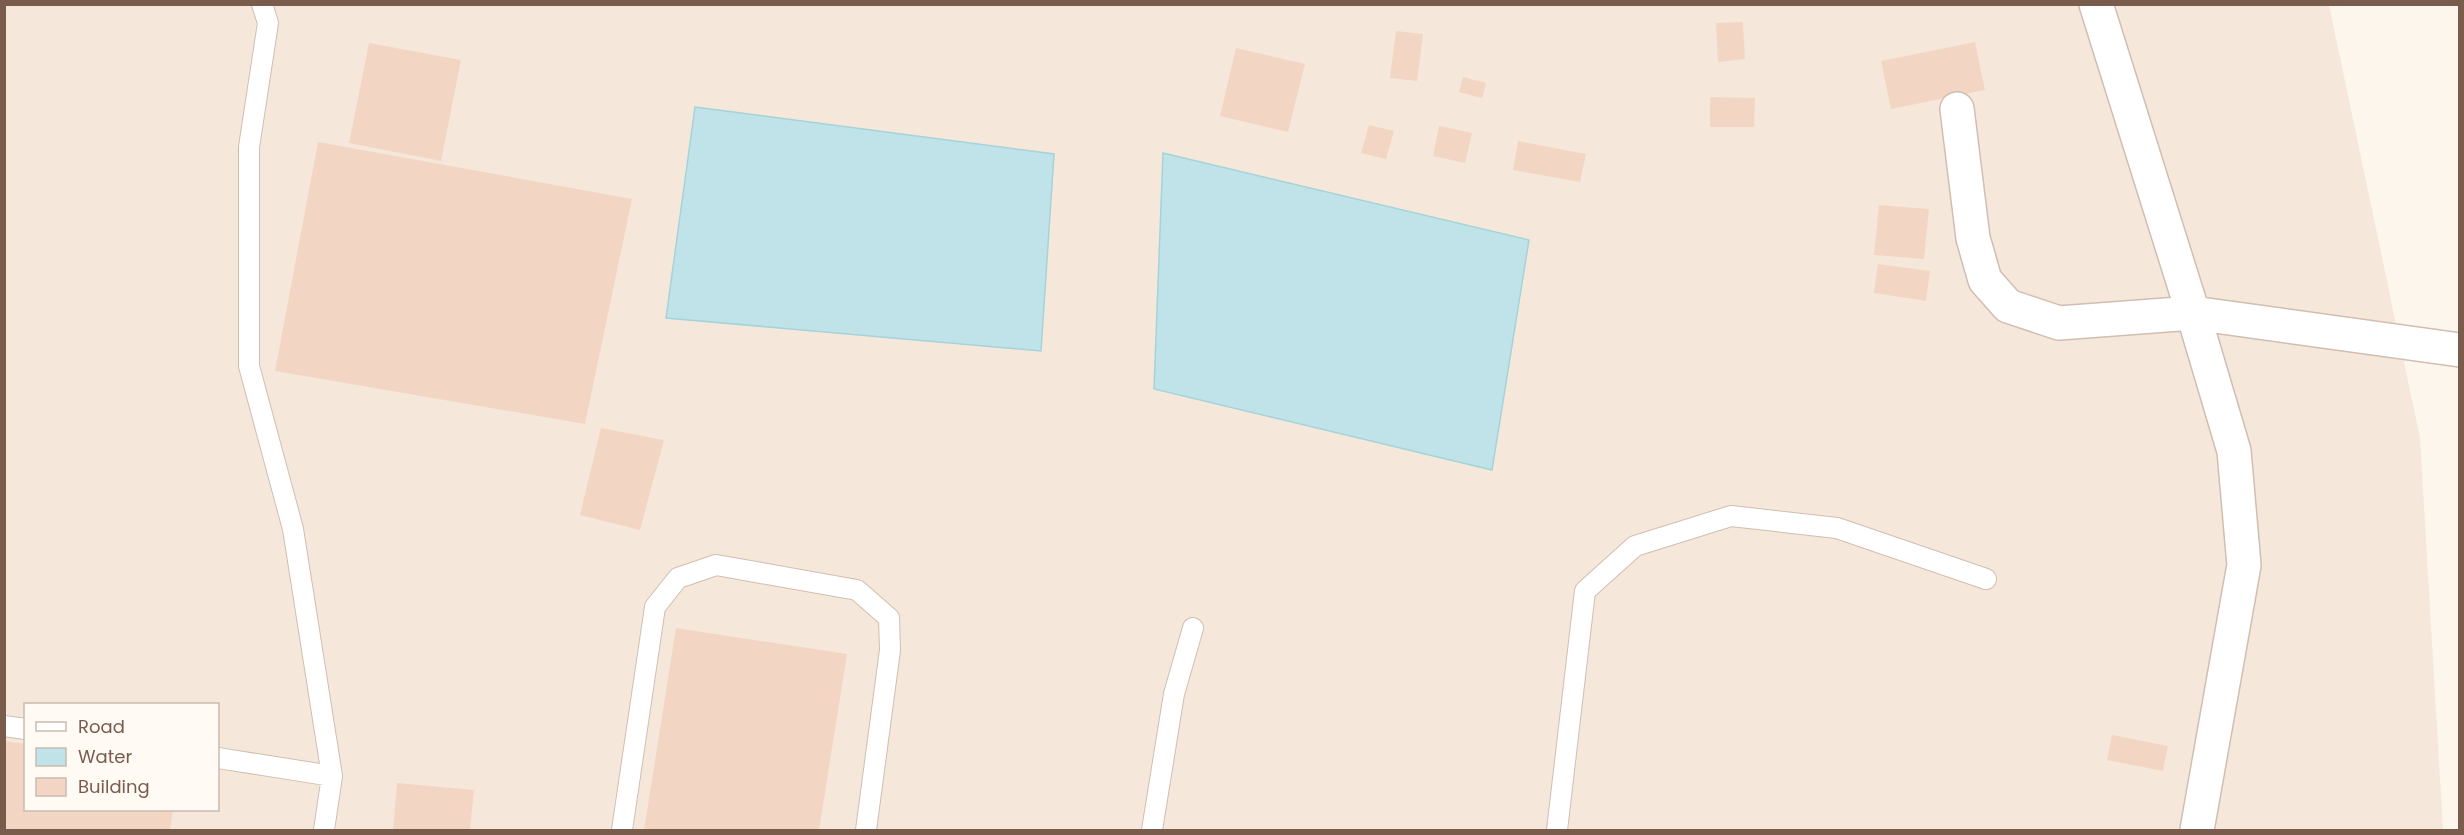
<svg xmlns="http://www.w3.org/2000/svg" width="2464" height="835" viewBox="0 0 2464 835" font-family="Poppins,sans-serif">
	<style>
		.residential { fill: #f5e8da; fill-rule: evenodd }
		.water { fill: #bfe3e8; stroke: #a5d3da; stroke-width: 1.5 }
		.building { fill: #f3d5c3 }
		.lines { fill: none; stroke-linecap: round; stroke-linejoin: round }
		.service-casing { stroke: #d1beb0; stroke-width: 22 }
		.minor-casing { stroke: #d1beb0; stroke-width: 36 }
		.service { stroke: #fff; stroke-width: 20 }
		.minor { stroke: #fff; stroke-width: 33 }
	</style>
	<rect width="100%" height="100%" fill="#fdf6ec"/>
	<path class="residential" d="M5 5H2329L2420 438 2443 830H5ZM26 704H218V810H26Z"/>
	<path class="water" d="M695 107 1054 154 1041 351 666 318Z
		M1163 153 1529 240 1492 470 1154 389Z"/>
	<path class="building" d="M1743 22 1745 59 1718 62 1716 23Z
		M1396 31 1423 34 1417 81 1390 78Z
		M1975 42 1985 90 1891 109 1881 61Z
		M369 43 461 60 441 161 349 143Z
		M1236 48 1305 64 1288 132 1220 116Z
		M1463 77 1486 83 1482 98 1459 92Z
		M1710 97 1755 98 1754 127H1710Z
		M1369 125 1394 131 1386 159 1361 153Z
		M1439 126 1472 133 1465 163 1433 156Z
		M1518 141 1586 154 1580 182 1513 170Z
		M318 142 632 199 585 424 275 371Z
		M1879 205 1929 209 1924 259 1874 255Z
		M1878 264 1930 271 1926 301 1874 293Z
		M601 428 664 440 640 530 580 515Z
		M676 628 847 654 819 830H644Z
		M2112 735 2168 746 2163 771 2107 760Z
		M4 741 26 744V810H173L170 830H4Z
		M397 783 474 790 470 830H393Z"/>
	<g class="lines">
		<g class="service-casing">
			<path id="service" d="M262 4 268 23 249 147V366L293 529 332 776 324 830
				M4 726 26 729
				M218 758 332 776
				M622 830 655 607 678 578 716 565 857 590 889 618 890 650 866 830
				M1152 830 1174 694 1193 628
				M1557 830 1585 591 1635 546 1731 516 1837 528 1986 579"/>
		</g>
		<g class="minor-casing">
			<path id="minor" d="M2096 4 2193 313 2234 451 2244 565 2197 830
				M1957 109 1973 238 1985 280 2008 306 2059 323 2193 313 2460 350"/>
		</g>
		<use href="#service" class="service"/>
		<use href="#minor" class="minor"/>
	</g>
	<rect width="2464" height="835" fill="none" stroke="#7a5c4d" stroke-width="12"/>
	<rect x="24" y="703" width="195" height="108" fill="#fffaf3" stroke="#cabbb1" stroke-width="1.5"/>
	<rect x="36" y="722" width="30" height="9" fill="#ffffff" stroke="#cabbb1" stroke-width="1.5"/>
	<text x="78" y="733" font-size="18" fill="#7a5c4d">Road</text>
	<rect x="36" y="748" width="30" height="18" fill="#bfe3e8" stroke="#cabbb1" stroke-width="1.5"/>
	<text x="78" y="763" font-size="18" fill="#7a5c4d">Water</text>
	<rect x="36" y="778" width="30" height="18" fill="#f3d5c3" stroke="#cabbb1" stroke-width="1.5"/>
	<text x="78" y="793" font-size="18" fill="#7a5c4d">Building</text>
</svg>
